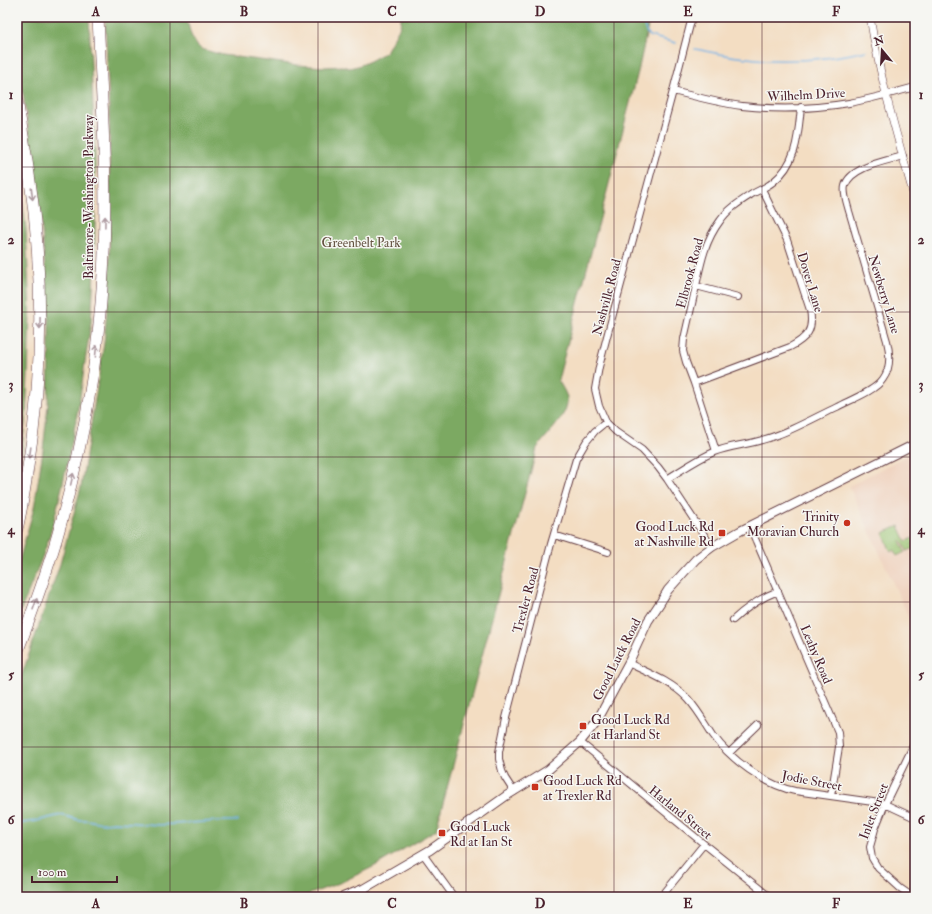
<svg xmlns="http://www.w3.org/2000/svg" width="932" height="914" viewBox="0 0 932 914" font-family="'IM FELL Double Pica',serif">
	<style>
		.built { fill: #efd0bb }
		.green { fill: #9ac36f; stroke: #72714d }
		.forest { fill: #7ba962; stroke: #626446 }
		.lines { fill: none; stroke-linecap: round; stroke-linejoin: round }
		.stream { stroke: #72b1e5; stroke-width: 1.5 }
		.minor-casing { stroke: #633c42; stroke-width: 8 }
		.tertiary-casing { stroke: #633c42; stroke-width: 8 }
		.secondary-casing { stroke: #633c42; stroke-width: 10 }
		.motorway-casing { stroke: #633c42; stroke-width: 12 }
		.minor { stroke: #fff; stroke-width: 6 }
		.tertiary { stroke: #fff; stroke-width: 7 }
		.secondary { stroke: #fff; stroke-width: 8 }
		.motorway { stroke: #fff; stroke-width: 11 }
		.oneway { stroke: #ae9aa0 }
		.grid { fill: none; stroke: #4a1f2b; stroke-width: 1; stroke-opacity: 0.55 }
		.poi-dot { fill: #c8321e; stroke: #f6f6f2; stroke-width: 1.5 }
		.labels { text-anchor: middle; stroke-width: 3; stroke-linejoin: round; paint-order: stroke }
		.street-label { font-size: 13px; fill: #4a1f2b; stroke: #f6f6f2 }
		.park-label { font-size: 13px; fill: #62503f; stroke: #f6f6f2 }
		.poi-label { font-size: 13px; fill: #4a1f2b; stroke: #f6f6f2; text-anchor: start }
		.neatline { fill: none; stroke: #4a1f2b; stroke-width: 1.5 }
		.grid-label { font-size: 13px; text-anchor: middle; font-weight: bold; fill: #4a1f2b }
	</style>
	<rect width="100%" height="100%" fill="#f6f6f2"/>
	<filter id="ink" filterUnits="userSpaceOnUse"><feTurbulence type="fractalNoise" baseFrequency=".025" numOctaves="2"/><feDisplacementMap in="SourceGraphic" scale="8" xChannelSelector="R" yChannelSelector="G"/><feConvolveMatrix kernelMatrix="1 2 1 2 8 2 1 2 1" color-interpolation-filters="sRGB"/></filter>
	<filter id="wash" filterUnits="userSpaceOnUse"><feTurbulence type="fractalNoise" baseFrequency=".012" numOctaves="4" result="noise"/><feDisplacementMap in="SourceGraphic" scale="16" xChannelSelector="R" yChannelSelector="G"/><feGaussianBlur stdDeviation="0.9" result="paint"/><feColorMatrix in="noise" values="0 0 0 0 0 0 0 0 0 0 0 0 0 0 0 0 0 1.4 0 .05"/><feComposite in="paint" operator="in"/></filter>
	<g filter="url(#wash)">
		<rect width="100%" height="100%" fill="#f3ddc2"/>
		<path class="built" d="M915 451V631L849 486Z"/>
		<path class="green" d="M899 526 906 541 913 538 915 543 912 544 914 548 907 551 902 541H900L905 552 897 556 895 550 891 552 883 533Z"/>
		<path class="forest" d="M17 17H89L95 154C96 211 95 267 91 323 89 336 87 349 85 362 78 418 66 473 52 528 43 560 28 590 17 621V600L18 595 17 592V568L34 508 43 450 48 405 49 354V318L41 220 28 126 19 68 17 52Z
			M105 17H186L191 35 196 44 201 49 223 55 297 65 325 67 342 66 349 68 358 66 370 61 386 52 400 26 401 19V17H650L638 72 558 380C561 385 565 391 567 397 570 415 546 435 537 448L436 830 375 866 342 882 302 897H17V689L60 564 81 487 104 343 109 288 110 198 109 104Z
			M17 164 19 173 20 185V191L22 198 26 229 30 313 28 376 26 415 21 459 17 486Z"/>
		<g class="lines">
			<path class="stream" d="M642 17C644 24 644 30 649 36L676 43
				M695 49C712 52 729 57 747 58 787 63 826 60 866 51
				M17 823H23L36 821 61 815 79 820H87L97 822 104 823 114 822 135 823 159 825 219 821H238"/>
		</g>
	</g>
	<g filter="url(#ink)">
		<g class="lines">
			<g class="minor-casing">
				<path id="minor" d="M692 17 673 91 606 340 599 367 595 389 599 406 606 422 616 432 642 450 658 467 667 479 712 547
					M673 91C696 97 719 103 742 106 778 110 814 109 849 103 871 99 893 93 915 87
					M696 286 738 297
					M694 383 790 347C807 338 814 330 810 310L787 240 762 189
					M716 451 694 383 686 362 683 351 684 339C688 321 692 304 696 286 701 262 705 241 720 221 728 209 741 201 752 194 759 190 767 187 773 182 797 163 798 136 801 107
					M667 479C682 470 697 459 714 452 729 446 746 445 762 440 788 433 812 419 837 407 850 400 875 391 883 379 891 368 890 353 887 341L849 211C847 203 843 193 845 186 850 167 886 161 903 156
					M750 527 838 732 839 747 831 796
					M554 535 608 552
					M733 620C747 607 760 598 778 591
					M628 663C649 673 672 682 688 699 698 710 705 723 713 735 730 759 765 785 795 791L873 802 885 804 915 818
					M580 742 704 844 770 897
					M729 753 758 725
					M514 792 505 778 502 771 499 759V752L506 718 551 544 576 459 586 442 595 431 606 422
					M423 854 454 897
					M363 889 368 897
					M661 897 704 844
					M913 897 900 888 878 868 872 858 870 847 875 829 885 804 915 742"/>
			</g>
			<g class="tertiary-casing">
				<path id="tertiary" d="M870 17C880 79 898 140 915 200"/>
			</g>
			<g class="secondary-casing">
				<path id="secondary" d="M343 897 363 889 430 850 506 796 548 770 580 742 597 721 630 660 648 621 660 603 668 590 686 570 696 559 712 547 740 531 915 444"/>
			</g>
			<g class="motorway-casing">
				<path id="motorway" d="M17 100C24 141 31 181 35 222 43 304 41 386 28 467 25 488 22 509 17 529
					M17 653C31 615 46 576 57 537 82 451 98 363 103 274 108 188 102 103 98 17"/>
			</g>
			<use href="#minor" class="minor"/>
			<use href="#tertiary" class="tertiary"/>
			<use href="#secondary" class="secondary"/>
			<use href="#motorway" class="motorway"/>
		</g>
		<defs><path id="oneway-shaft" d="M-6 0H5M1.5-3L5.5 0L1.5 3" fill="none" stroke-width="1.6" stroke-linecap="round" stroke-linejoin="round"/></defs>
		<g class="oneway">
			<use href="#oneway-shaft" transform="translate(32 194) rotate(83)"/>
			<use href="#oneway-shaft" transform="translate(105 222) rotate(-89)"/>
			<use href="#oneway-shaft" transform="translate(40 323) rotate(91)"/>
			<use href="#oneway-shaft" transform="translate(96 351) rotate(-84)"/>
			<use href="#oneway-shaft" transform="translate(30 453) rotate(98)"/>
			<use href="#oneway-shaft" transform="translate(72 479) rotate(-77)"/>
			<use href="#oneway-shaft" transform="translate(35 604) rotate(-71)"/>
		</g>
	</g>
	<path class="grid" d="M170 17V897M318 17V897M466 17V897M614 17V897M762 17V897M17 167H915M17 312H915M17 457H915M17 602H915M17 747H915"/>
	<g class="poi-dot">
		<circle cx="847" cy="523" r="4"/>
		<rect x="718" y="529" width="8" height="8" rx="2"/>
		<rect x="579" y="722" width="8" height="8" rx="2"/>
		<rect x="531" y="783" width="8" height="8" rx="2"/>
		<rect x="438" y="829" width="8" height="8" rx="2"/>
	</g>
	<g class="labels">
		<g class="street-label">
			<text transform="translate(806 94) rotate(-3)" y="5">Wilhelm Drive</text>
			<text transform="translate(88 197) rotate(-90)" y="5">Baltimore-Washington Parkway</text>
			<text transform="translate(689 273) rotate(-75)" y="5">Elbrook Road</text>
			<text transform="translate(811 282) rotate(73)" y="5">Dover Lane</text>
			<text transform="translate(885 294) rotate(73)" y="5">Newberry Lane</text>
			<text transform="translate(606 297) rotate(-75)" y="5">Nashville Road</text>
			<text transform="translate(525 600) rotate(-75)" y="5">Trexler Road</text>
			<text transform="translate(817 654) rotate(67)" y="5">Leahy Road</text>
			<text transform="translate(616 659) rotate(-63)" y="5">Good Luck Road</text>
			<text transform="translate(812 780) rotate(11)" y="5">Jodie Street</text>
			<text transform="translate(873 811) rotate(-69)" y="5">Inlet Street</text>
			<text transform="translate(681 812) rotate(39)" y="5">Harland Street</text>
		</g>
		<g class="park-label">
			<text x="361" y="247">Greenbelt Park</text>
		</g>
		<g class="poi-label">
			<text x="839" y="521" text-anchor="end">Trinity<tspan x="839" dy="15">Moravian Church</tspan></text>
			<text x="714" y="531" text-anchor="end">Good Luck Rd<tspan x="714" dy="15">at Nashville Rd</tspan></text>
			<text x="591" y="724">Good Luck Rd<tspan x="591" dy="15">at Harland St</tspan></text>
			<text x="543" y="785">Good Luck Rd<tspan x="543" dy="15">at Trexler Rd</tspan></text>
			<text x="450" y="831">Good Luck<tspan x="450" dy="15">Rd at Ian St</tspan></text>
		</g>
	</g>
	<rect width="932" height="914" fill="none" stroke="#f6f6f2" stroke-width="44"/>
	<g transform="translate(882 50) rotate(342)" stroke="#f6f6f2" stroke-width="3" paint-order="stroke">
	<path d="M0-3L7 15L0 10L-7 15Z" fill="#4a1f2b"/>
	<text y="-6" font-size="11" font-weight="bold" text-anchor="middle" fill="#4a1f2b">N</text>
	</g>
	<path d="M32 876v6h85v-6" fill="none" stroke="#4a1f2b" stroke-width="2"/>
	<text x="38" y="876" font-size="12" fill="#4a1f2b" stroke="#f6f6f2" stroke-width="3" paint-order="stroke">100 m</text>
	<rect x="22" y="22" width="888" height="870" class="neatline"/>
	<g class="grid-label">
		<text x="96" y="16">A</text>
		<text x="244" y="16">B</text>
		<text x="392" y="16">C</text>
		<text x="540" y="16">D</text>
		<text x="688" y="16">E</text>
		<text x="836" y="16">F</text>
		<text x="11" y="99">1</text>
		<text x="921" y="99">1</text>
		<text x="11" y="244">2</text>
		<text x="921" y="244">2</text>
		<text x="11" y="389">3</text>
		<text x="921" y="389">3</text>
		<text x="11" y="534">4</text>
		<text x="921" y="534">4</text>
		<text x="11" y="679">5</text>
		<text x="921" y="679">5</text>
		<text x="11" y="824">6</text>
		<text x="921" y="824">6</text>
		<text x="96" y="908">A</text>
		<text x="244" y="908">B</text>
		<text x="392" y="908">C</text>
		<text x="540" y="908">D</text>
		<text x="688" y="908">E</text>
		<text x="836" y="908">F</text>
	</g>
</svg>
